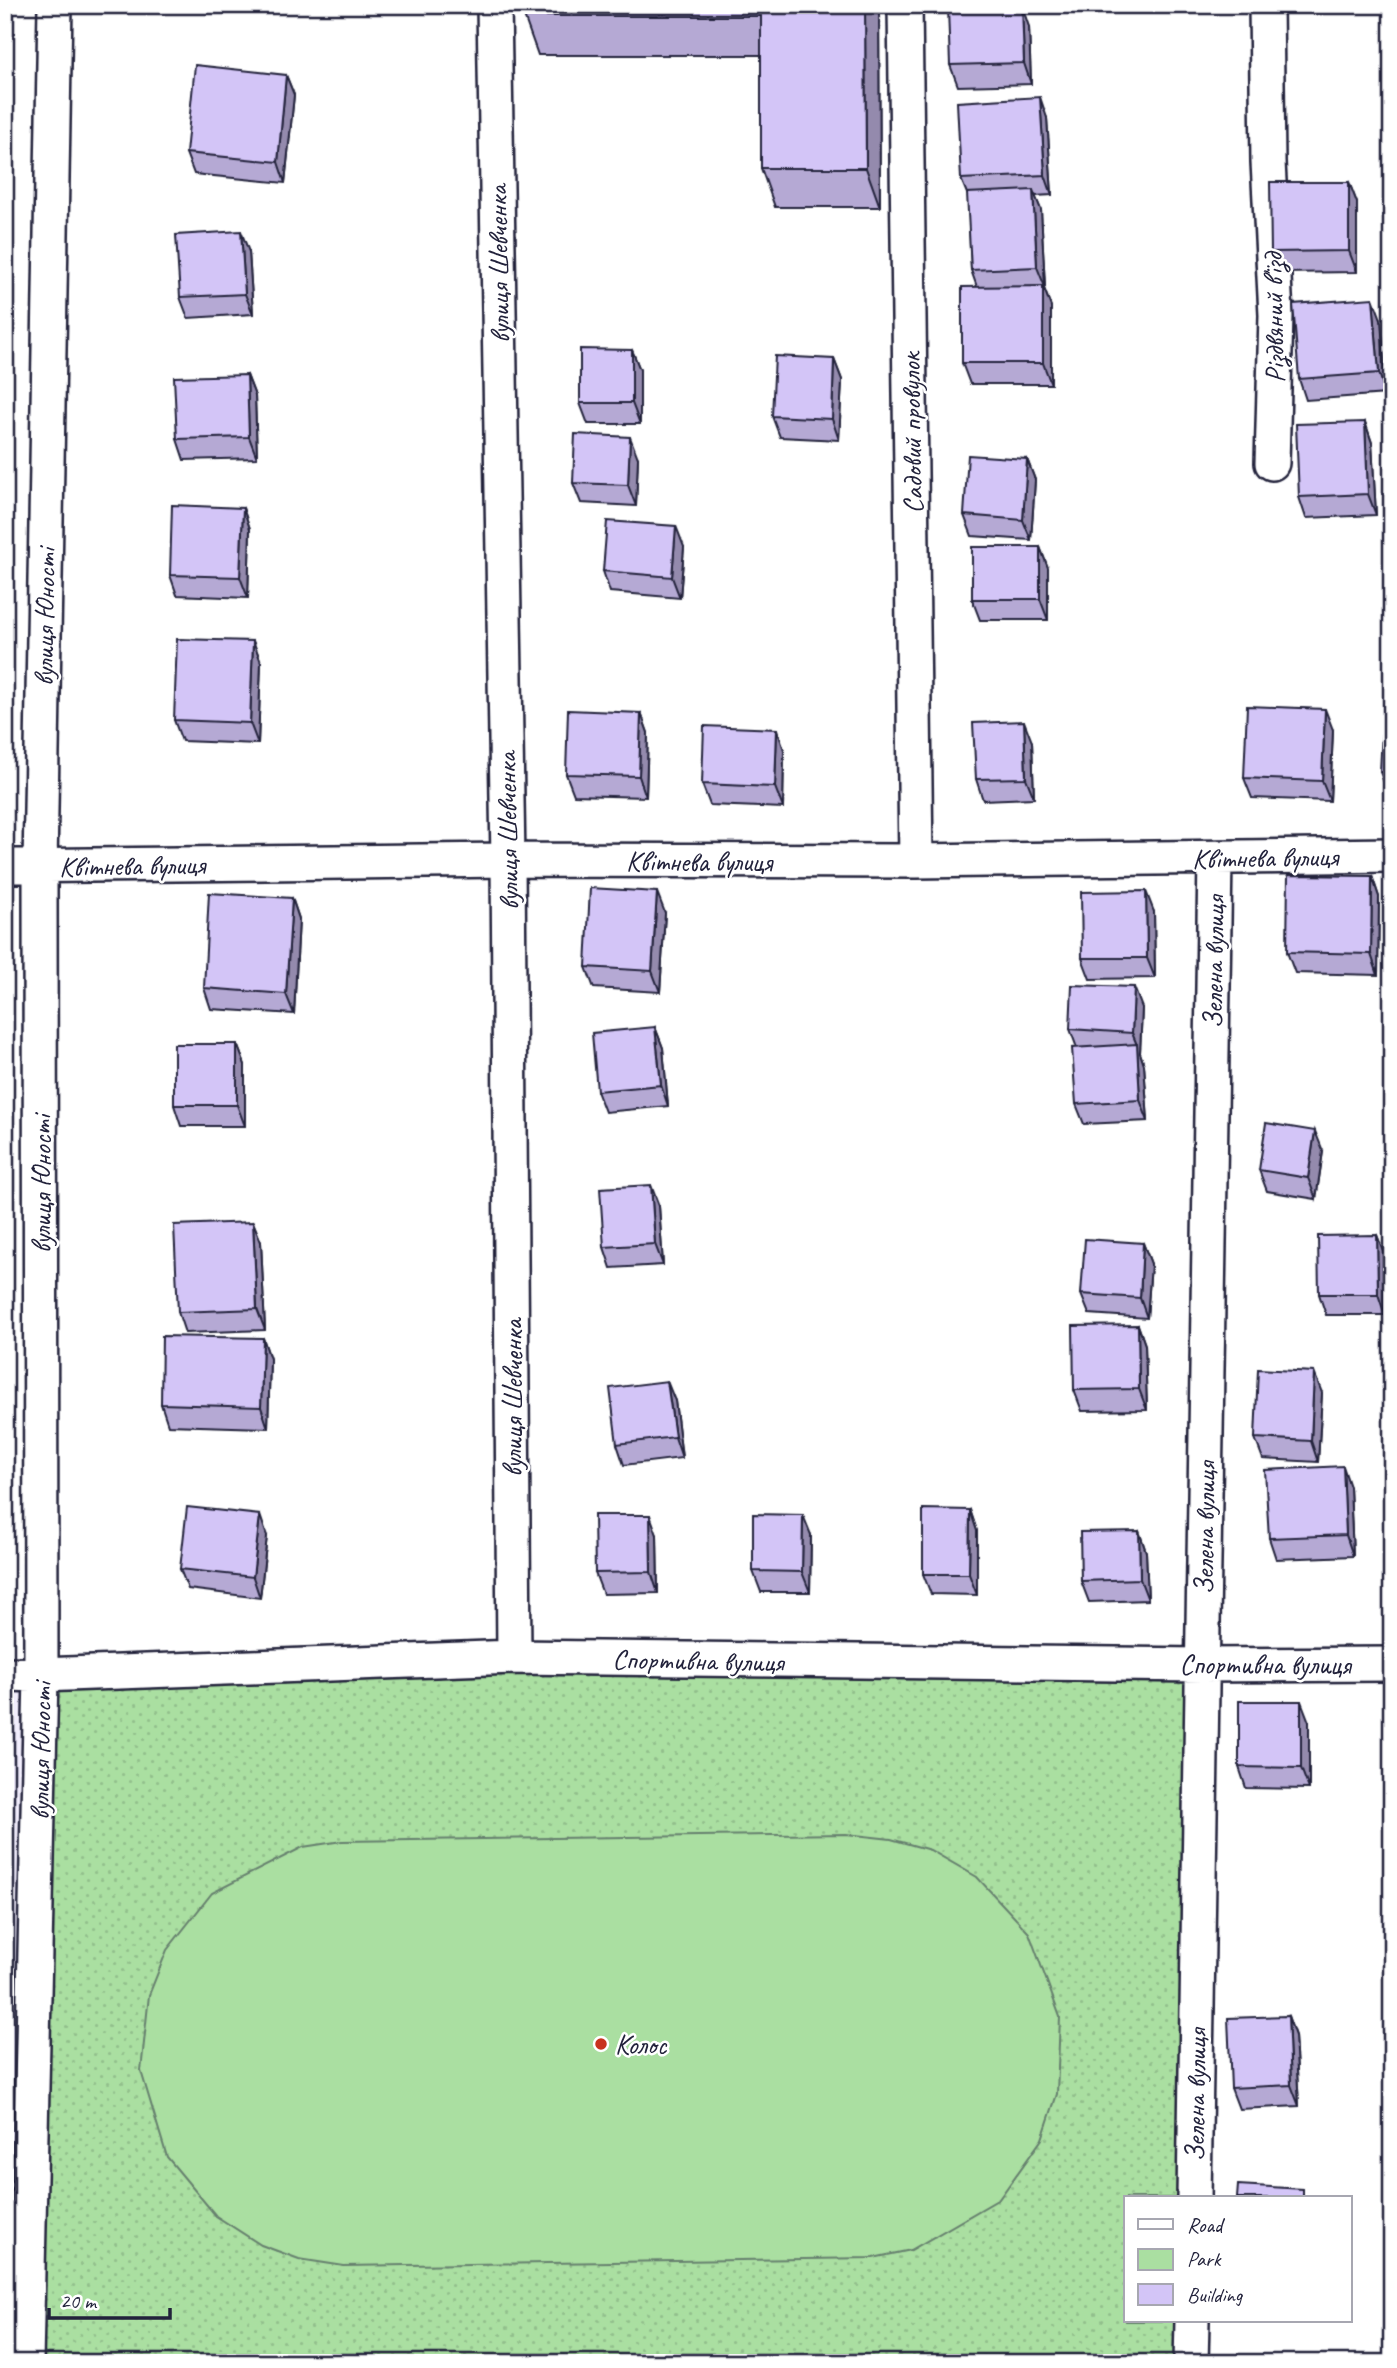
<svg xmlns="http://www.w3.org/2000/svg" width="1397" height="2368" viewBox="0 0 1397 2368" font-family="Caveat,sans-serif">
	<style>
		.built { fill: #f2eefd }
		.grass { fill: url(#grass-dots); stroke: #66806e; stroke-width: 2 }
		.green { fill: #aadfa1; stroke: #66806e; stroke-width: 2 }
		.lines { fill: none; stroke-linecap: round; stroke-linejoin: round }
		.minor-casing { stroke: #22223b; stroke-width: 38 }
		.minor { stroke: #fff; stroke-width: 33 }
		.wall { fill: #b5a9d4; stroke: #22223b; stroke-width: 2 }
		.shaded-wall { fill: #948aad; stroke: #22223b; stroke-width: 2 }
		.building { fill: #d3c5f7; stroke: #22223b; stroke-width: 2 }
		.poi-dot { fill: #c8321e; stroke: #fff; stroke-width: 2.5 }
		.labels { text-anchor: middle; stroke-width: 5; stroke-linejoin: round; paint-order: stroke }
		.street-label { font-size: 28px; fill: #22223b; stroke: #fff }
		.poi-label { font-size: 28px; fill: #22223b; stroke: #fff; text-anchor: start }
	</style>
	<defs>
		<pattern id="grass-dots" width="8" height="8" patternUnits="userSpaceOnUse" patternTransform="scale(1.75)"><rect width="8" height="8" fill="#aadfa1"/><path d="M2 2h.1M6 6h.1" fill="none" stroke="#92bf8c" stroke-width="1.8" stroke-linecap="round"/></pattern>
	</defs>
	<rect width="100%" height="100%" fill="#fff"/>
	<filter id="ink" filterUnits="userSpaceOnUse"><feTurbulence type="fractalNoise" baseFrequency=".0143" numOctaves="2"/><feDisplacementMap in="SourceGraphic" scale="14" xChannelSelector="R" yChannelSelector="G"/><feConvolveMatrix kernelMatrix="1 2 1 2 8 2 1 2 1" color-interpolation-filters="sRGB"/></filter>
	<g filter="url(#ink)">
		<path class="built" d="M5 1674 41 1675 26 2363H5Z"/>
		<path class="grass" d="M1202 1665 1194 2198H1126V2321H1192L1191 2363H26L41 1675Z"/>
		<path class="green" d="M846 1834 891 1839 930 1850 977 1877 1029 1933 1060 2017 1057 2094 1042 2139 999 2199 911 2250 873 2258 344 2266 299 2259 261 2245 216 2216 167 2157 141 2071 149 1995 167 1950 212 1893 303 1847 342 1841Z"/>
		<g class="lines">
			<g class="minor-casing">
				<path id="minor" d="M494 5 508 860 514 1657
					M905 5 916 861
					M1266 5 1268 162 1276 315 1272 463
					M5 866 508 860 916 861 1392 855
					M5 1674 41 1675 514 1657 1202 1665 1392 1664
					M1194 2198 1215 859
					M26 2363 41 1675 40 866 55 5
					M1191 2363 1192 2321"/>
			</g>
			<use href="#minor" class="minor"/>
		</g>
		<path class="wall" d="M524 5H879L880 207H775L761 168V55H538L524 16Z
			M1029 27 1031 84 958 86 950 65Z
			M286 75 294 95 285 183 194 174 186 153Z
			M1047 118 1052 195 1035 196 1041 210 1045 287 1044 288 1051 307V384H970L962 363 977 287 971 270 968 196 961 179Z
			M1349 182 1357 203V272L1278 273 1271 252Z
			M249 252 253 314 188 318 180 297Z
			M1381 319 1386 394 1306 400 1299 379Z
			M632 350 640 370V424H588L580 403Z
			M834 359 842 380 839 440 780 437 772 416Z
			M247 375 255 396 257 458 184 460 177 439Z
			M1365 422 1372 443 1376 515 1306 518 1299 497Z
			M638 458 636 506 581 503 573 483Z
			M1027 459 1035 480 1031 540 972 536 964 515Z
			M243 508 250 529 248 598 177 595 170 575Z
			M684 547 680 598 610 592 603 571Z
			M1040 547 1048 568V620H980L972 599Z
			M253 641 261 662 258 744 182 741 174 720Z
			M641 713 648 733 646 797 574 795 566 774Z
			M1392 714V793H1388L1380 772Z
			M1333 730 1330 801 1252 798 1244 778Z
			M1032 742 1034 798 983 800 976 779Z
			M784 750 783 808 710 805 702 784Z
			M1372 876 1379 897 1378 975 1295 973 1287 952Z
			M292 898 299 919 294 1014 211 1009 204 988Z
			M1154 912 1155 978 1090 979 1082 958Z
			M665 913 660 992 594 988 586 967Z
			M1142 1008 1140 1053 1144 1065 1148 1121 1084 1124 1076 1104 1077 1048 1070 1029Z
			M655 1027 663 1048 668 1106 605 1112 597 1091Z
			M237 1044 245 1065V1126H181L174 1105Z
			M1323 1151 1316 1199 1267 1191 1259 1170Z
			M659 1206 663 1265 611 1268 604 1247Z
			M253 1222 261 1242 265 1330 185 1333 178 1312Z
			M1377 1235 1385 1256V1315H1326L1319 1294Z
			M1143 1243 1151 1264 1147 1318 1089 1314 1081 1294Z
			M1138 1325 1145 1345 1147 1410 1082 1411 1074 1390Z
			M263 1338 270 1359 268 1428 168 1425 161 1404Z
			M1322 1393 1318 1462 1263 1459 1255 1438Z
			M675 1401 682 1458 624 1465 617 1444Z
			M1350 1487 1353 1556 1276 1559 1269 1538Z
			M970 1510 977 1531V1595L931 1594 923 1574Z
			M1139 1531 1146 1552 1148 1600 1089 1602 1081 1581Z
			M657 1535 658 1593 603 1594 595 1573Z
			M811 1535 810 1592H761L753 1571Z
			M267 1536 260 1598 188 1589 180 1569Z
			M1309 1722V1789L1246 1788 1239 1767Z
			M1288 2016 1295 2036 1299 2106 1239 2109 1231 2088Z"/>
		<path class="shaded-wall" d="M865 5H879L880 207 866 168Z
			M1022 6 1029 27 1031 84 1024 63Z
			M286 75 294 95 285 183 278 162Z
			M1040 97 1047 118 1052 195 1045 175Z
			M1349 182 1357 203V272L1349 251Z
			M1033 190 1041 210 1045 287 1037 267Z
			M241 231 249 252 253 314 245 294Z
			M1043 286 1051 307V384L1043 363Z
			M1373 298 1381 319 1386 394 1379 373Z
			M632 350 640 370V424L632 403Z
			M834 359 842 380 839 440 832 419Z
			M247 375 255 396 257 458 249 437Z
			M1365 422 1372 443 1376 515 1368 494Z
			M630 437 638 458 636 506 628 485Z
			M1027 459 1035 480 1031 540 1023 520Z
			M243 508 250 529 248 598 240 577Z
			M676 526 684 547 680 598 672 577Z
			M1040 547 1048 568V620L1040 599Z
			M253 641 261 662 258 744 250 723Z
			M1325 709 1333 730 1330 801 1322 781Z
			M641 713 648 733 646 797 639 776Z
			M1024 721 1032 742 1034 798 1026 778Z
			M777 729 784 750 783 808 775 787Z
			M1372 876 1379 897 1378 975 1371 954Z
			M1146 891 1154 912 1155 978 1147 958Z
			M657 892 665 913 660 992 652 971Z
			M292 898 299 919 294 1014 286 994Z
			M1134 987 1142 1008 1140 1053 1144 1065 1148 1121 1140 1100 1137 1045 1132 1033Z
			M655 1027 663 1048 668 1106 661 1085Z
			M237 1044 245 1065V1126L237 1105Z
			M1315 1131 1323 1151 1316 1199 1308 1178Z
			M651 1185 659 1206 663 1265 655 1244Z
			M253 1222 261 1242 265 1330 257 1309Z
			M1377 1235 1385 1256V1315L1378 1294Z
			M1143 1243 1151 1264 1147 1318 1140 1298Z
			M1138 1325 1145 1345 1147 1410 1139 1389Z
			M263 1338 270 1359 268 1428 261 1407Z
			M1314 1372 1322 1393 1318 1462 1311 1441Z
			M667 1381 675 1401 682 1458 675 1437Z
			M1343 1466 1350 1487 1353 1556 1346 1535Z
			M970 1510 977 1531V1595L969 1574Z
			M260 1515 267 1536 260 1598 253 1577Z
			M650 1515 657 1535 658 1593 651 1572Z
			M803 1515 811 1535 810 1592 802 1572Z
			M1139 1531 1146 1552 1148 1600 1140 1579Z
			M1301 1701 1309 1722V1789L1301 1768Z
			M1288 2016 1295 2036 1299 2106 1291 2085Z"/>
		<path class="building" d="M524 5H865L866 168H761V16H524Z
			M1022 6 1024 63 950 65 948 8Z
			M195 65 286 75 278 162 186 153Z
			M1040 97 1045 175 961 179 957 102Z
			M1270 182H1349V251L1271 252Z
			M1033 190 1037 267 971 270 967 193Z
			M241 231 245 294 180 297 176 235Z
			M1043 286V363H962V287Z
			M1373 298 1379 373 1299 379 1293 304Z
			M580 349 632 350V403H580Z
			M775 356 834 359 832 419 772 416Z
			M247 375 249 437 177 439 174 377Z
			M1365 422 1368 494 1299 497 1296 424Z
			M575 434 630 437 628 485 573 483Z
			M968 455 1027 459 1023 520 964 515Z
			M172 505 243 508 240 577 170 575Z
			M607 521 676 526 672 577 603 571Z
			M972 547H1040V599H972Z
			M177 639 253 641 250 723 174 720Z
			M1247 706 1325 709 1322 781 1244 778Z
			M568 710 641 713 639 776 566 774Z
			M1383 713 1392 714V773L1380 772Z
			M1024 721 1026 778 976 779 973 723Z
			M704 726 777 729 775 787 702 784Z
			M1288 875 1372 876 1371 954 1287 952Z
			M590 888 657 892 652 971 586 967Z
			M1146 891 1147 958H1082L1081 892Z
			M209 893 292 898 286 994 204 988Z
			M1072 985 1134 987 1132 1033 1070 1029Z
			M655 1027 661 1085 597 1091 592 1033Z
			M174 1044H237V1105H174Z
			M1137 1044 1140 1100 1076 1104 1072 1048Z
			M1266 1123 1315 1131 1308 1178 1259 1170Z
			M651 1185 655 1244 604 1247 600 1188Z
			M253 1222 257 1309 178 1312 174 1225Z
			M1377 1235 1378 1294H1319L1318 1236Z
			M1085 1239 1143 1243 1140 1298 1081 1294Z
			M1138 1325 1139 1389 1074 1390 1073 1326Z
			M162 1336 263 1338 261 1407 161 1404Z
			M1258 1369 1314 1372 1311 1441 1255 1438Z
			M667 1381 675 1437 617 1444 610 1388Z
			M1343 1466 1346 1535 1269 1538 1265 1470Z
			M187 1507 260 1515 253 1577 180 1569Z
			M923 1509 970 1510 969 1574H923Z
			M753 1514 803 1515 802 1572 753 1571Z
			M594 1515H650L651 1572 595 1573Z
			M1139 1531 1140 1579 1081 1581 1080 1532Z
			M1239 1701H1301V1768L1239 1767Z
			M1288 2016 1291 2085 1231 2088 1228 2018Z
			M1238 2185 1303 2189V2198H1237Z"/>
	</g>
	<circle class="poi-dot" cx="601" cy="2044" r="7"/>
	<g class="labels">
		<g class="street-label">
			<text transform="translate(498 264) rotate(-91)" y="10">вулиця Шевченка</text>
			<text transform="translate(1273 318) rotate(-91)" y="10">Різдвяний в'їзд</text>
			<text transform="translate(911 433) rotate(-91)" y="10">Садовий провулок</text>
			<text transform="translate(44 617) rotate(-89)" y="10">вулиця Юності</text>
			<text transform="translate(507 831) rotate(-91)" y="10">вулиця Шевченка</text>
			<text transform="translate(1265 857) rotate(-1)" y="10">Квітнева вулиця</text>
			<text x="699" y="871">Квітнева вулиця</text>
			<text transform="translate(132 865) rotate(-1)" y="10">Квітнева вулиця</text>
			<text transform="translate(1213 962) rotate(-89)" y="10">Зелена вулиця</text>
			<text transform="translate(41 1184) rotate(-90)" y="10">вулиця Юності</text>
			<text transform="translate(512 1398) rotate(-90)" y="10">вулиця Шевченка</text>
			<text transform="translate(1204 1528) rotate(-89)" y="10">Зелена вулиця</text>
			<text transform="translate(698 1660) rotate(1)" y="10">Спортивна вулиця</text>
			<text x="1265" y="1674">Спортивна вулиця</text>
			<text transform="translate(40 1751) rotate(-89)" y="10">вулиця Юності</text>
			<text transform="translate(1195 2095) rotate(-89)" y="10">Зелена вулиця</text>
		</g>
		<g class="poi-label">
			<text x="615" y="2054">Колос</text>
		</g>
	</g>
	<rect width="1397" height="2368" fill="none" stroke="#fff" stroke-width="28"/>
	<rect x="14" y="14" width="1369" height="2340" fill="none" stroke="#22223b" stroke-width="2.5" filter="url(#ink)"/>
	<rect x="1124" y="2196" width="228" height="126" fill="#ffffff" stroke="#a7a7b1" stroke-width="2"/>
	<rect x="1138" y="2219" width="35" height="10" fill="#ffffff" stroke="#a7a7b1" stroke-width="2"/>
	<text x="1187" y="2232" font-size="21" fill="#22223b">Road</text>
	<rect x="1138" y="2249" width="35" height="21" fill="#aadfa1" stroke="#a7a7b1" stroke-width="2"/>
	<text x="1187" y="2266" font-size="21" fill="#22223b">Park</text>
	<rect x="1138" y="2284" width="35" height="21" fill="#d3c5f7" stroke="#a7a7b1" stroke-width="2"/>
	<text x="1187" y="2302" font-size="21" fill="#22223b">Building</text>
	<path d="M49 2308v10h121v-10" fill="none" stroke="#22223b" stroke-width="3.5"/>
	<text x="60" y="2308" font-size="21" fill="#22223b" stroke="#ffffff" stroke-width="5" paint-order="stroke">20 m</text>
</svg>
